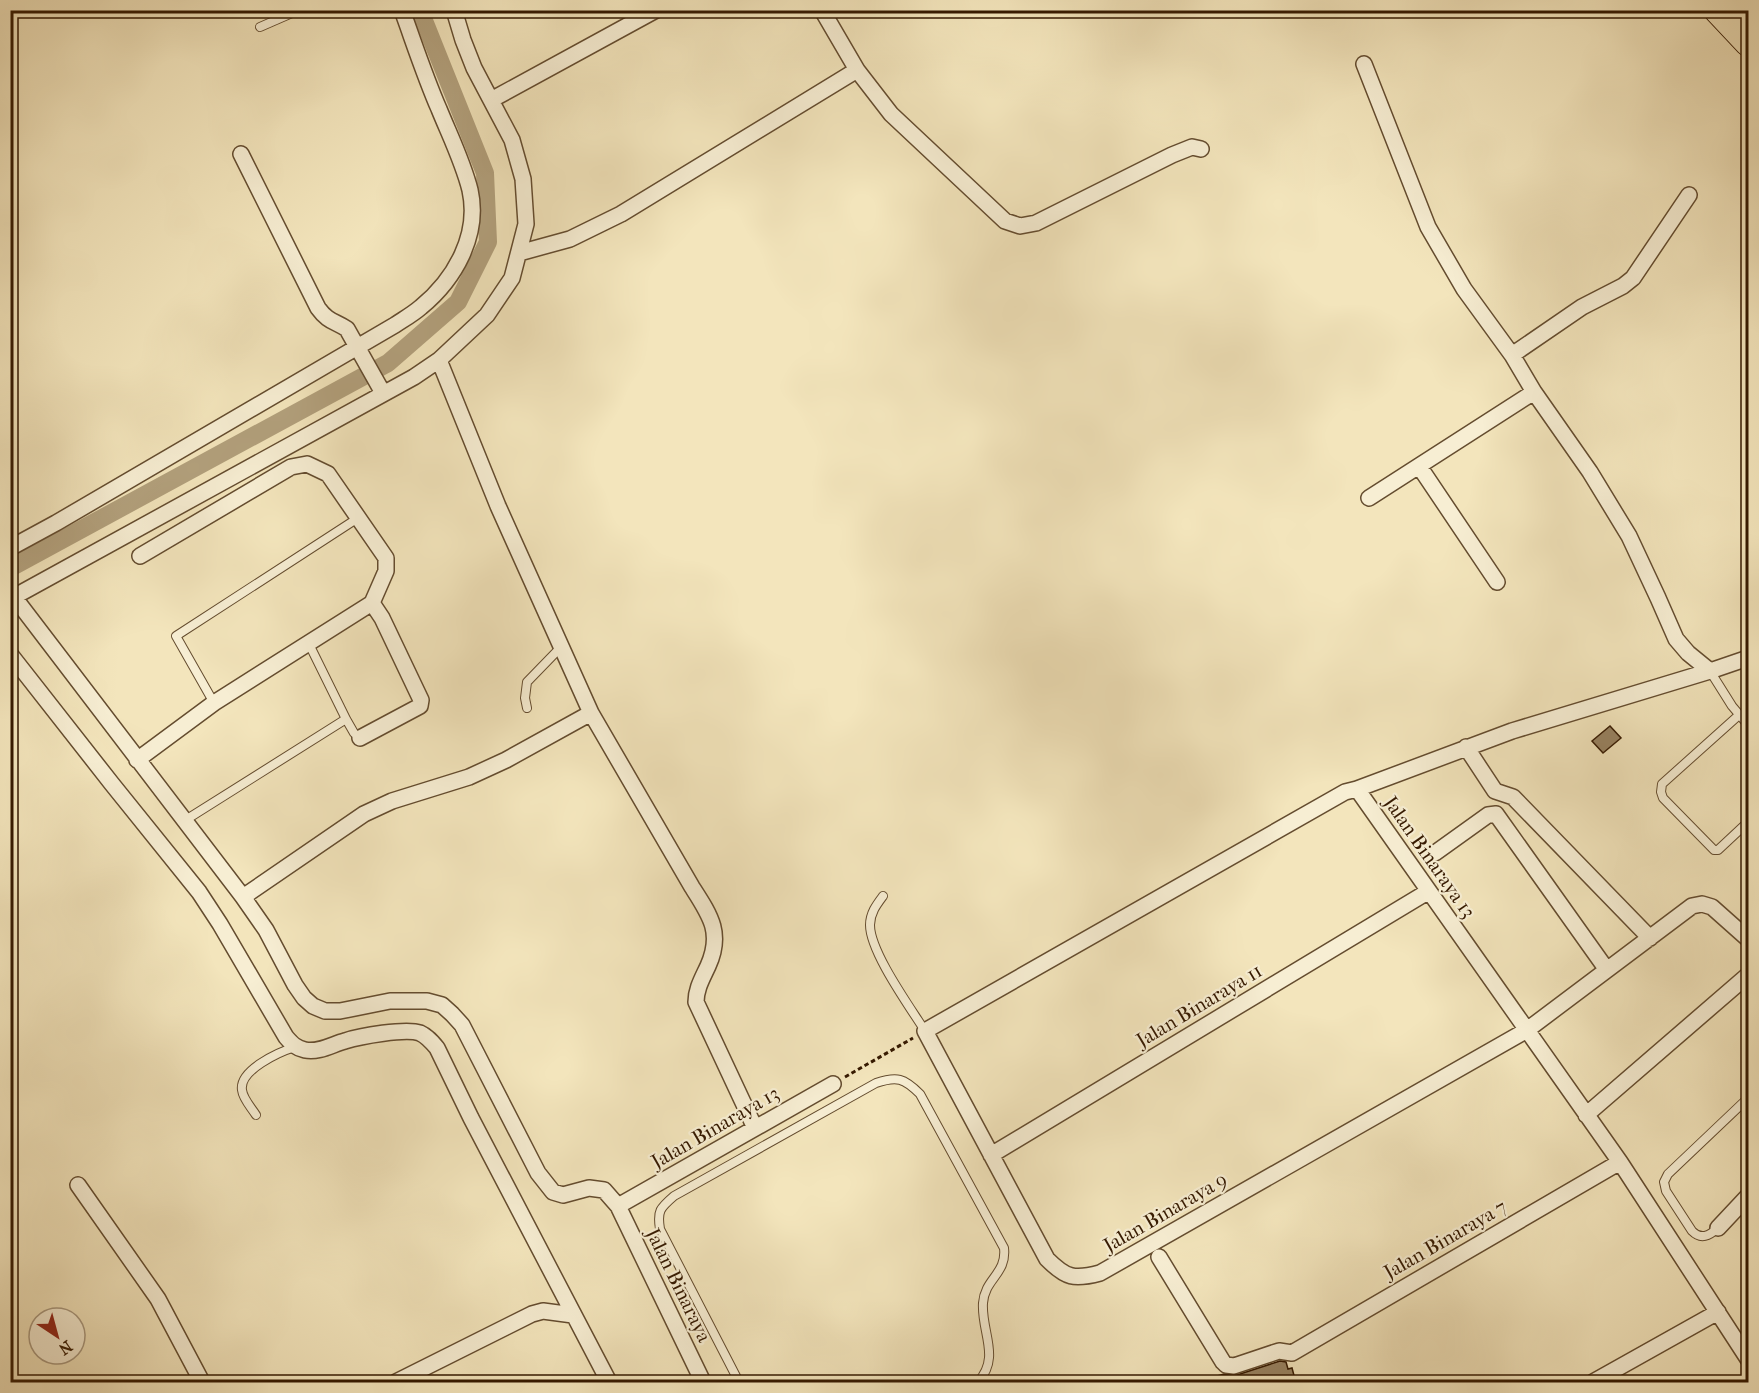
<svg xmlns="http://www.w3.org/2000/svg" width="1759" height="1393" viewBox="0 0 1759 1393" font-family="'IM FELL French Canon',serif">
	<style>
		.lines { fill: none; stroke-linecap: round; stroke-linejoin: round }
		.canal { stroke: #b2a07c; stroke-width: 18 }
		.building { fill: #988362; stroke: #351900; stroke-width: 1.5 }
		.service-casing { stroke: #644c2f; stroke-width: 10 }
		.minor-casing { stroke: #644c2f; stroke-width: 18 }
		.trunk-casing { stroke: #351900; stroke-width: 28 }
		.path { stroke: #351900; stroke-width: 3; stroke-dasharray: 4.5 3; stroke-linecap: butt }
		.service { stroke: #f7eed3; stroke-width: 8 }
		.minor { stroke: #f7eed3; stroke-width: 15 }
		.trunk { stroke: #f3e5bc; stroke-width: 26 }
		.labels { text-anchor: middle; stroke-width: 4.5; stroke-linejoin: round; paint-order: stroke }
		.street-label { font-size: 20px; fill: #351900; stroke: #f7eed3 }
	</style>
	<rect width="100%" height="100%" fill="#f3e5bc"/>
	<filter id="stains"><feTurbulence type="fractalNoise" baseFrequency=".00333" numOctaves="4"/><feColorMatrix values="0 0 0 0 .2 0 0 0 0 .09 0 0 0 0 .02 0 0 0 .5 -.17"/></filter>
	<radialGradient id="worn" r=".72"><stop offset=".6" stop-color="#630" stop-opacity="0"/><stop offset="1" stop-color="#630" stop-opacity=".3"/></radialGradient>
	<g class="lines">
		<path class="canal" d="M10 568 388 363 458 302 488 242 485 173 423 18 421 10"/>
	</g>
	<path class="building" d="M1610 726 1621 738 1603 753 1592 741Z
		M1280 1361 1286 1362 1288 1369 1292 1368 1296 1383H1210V1378L1224 1374 1237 1375Z"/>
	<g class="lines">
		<g class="service-casing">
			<path id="service" d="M260 27 299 10
				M309 644 346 719 354 733 360 738
				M1710 671 1732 706 1748 725
				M214 703 176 636 358 518
				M527 708 525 698 527 682 561 647
				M1739 715 1662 784 1661 792 1663 798 1714 850H1718L1748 822
				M184 821 346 719
				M883 896C877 904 870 913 870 925 870 952 910 1007 925 1031
				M256 1115C251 1107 243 1099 242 1090 239 1070 279 1052 295 1047
				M1718 1228C1709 1236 1701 1240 1692 1231L1666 1191 1664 1182 1668 1174 1748 1098
				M739 1382 660 1229C657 1211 660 1208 674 1196L876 1083C897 1076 904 1078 920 1094L1004 1248C1007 1274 985 1278 983 1303 981 1332 1001 1357 978 1382"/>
		</g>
		<g class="minor-casing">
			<path id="minor" d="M822 10 857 70 891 114 1005 221 1020 226 1036 223 1172 155 1192 147 1201 149
				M1364 64 1428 227 1464 289 1512 355
				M491 100 656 10
				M241 154 318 308C328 322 335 321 347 329L383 393
				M519 253 570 239 621 214 857 70
				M439 360 498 506 591 713 692 887C710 915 723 933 708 966 702 979 696 989 696 1002L755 1128
				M1534 392 1512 355 1582 307 1623 286 1633 278 1689 195
				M1419 466 1497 582
				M1369 498 1534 392 1590 472 1629 536 1658 598 1676 639 1688 653 1710 671
				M10 548 56 523 395 325C404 319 413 314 421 307 455 279 480 235 470 190 463 162 450 136 439 109 425 77 414 43 402 10
				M14 597 243 897 266 930 295 985 304 998 313 1006 325 1011H340L390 1001H427L442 1005 452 1014 462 1025 538 1173 553 1192 563 1195 589 1188 604 1190 618 1206 703 1382
				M10 599 414 377 439 360 487 315 512 278 526 224 523 179 512 140 474 68 463 40 454 10
				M10 654 112 784 199 892 220 924 286 1037C292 1044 296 1048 305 1050 319 1053 333 1044 345 1041 360 1036 406 1028 420 1033 427 1036 432 1042 437 1048L471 1118 609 1382
				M360 738 420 706 421 700 382 618 372 603
				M1466 747 1495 791 1513 797 1650 938
				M137 760 214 703 372 603 386 571V558L328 474 307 464 291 467 140 556
				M1357 789 1512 731 1710 671 1748 658
				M1435 853 1488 815 1496 814 1607 970
				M243 897 364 814 392 801 469 777 506 760 591 713
				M1748 939 1712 907 1702 904 1692 906 1527 1030 1100 1273C1074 1280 1066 1278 1047 1259L925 1031 1345 792 1357 789 1620 1162 1748 1359
				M1586 1115 1748 975
				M991 1155 1429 891
				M78 1185 158 1299 202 1382
				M618 1206 833 1084
				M1718 1228 1748 1196
				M1159 1257 1223 1362 1226 1365 1234 1366 1279 1351 1292 1353 1620 1162
				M396 1382 532 1314 543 1311 573 1315
				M1593 1382 1718 1312"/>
		</g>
		<g class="trunk-casing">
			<path id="trunk" d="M1717 10 1748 43"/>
		</g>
		<path class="path" d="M845 1077 913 1038"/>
		<use href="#service" class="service"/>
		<use href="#minor" class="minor"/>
		<use href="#trunk" class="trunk"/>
	</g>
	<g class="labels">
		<g class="street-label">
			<text transform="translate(1430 857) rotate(55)" y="7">Jalan Binaraya 13</text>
			<text transform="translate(1199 1005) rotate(-31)" y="7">Jalan Binaraya 11</text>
			<text transform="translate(715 1127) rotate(-30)" y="7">Jalan Binaraya 13</text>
			<text transform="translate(1165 1212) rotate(-30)" y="7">Jalan Binaraya 9</text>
			<text transform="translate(1445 1239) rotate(-30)" y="7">Jalan Binaraya 7</text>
			<text transform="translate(679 1285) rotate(64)" y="7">Jalan Binaraya</text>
		</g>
	</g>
	<rect width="1759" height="1393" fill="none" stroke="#f3e5bc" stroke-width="36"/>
	<rect x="12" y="12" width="1735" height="1369" fill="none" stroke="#351900" stroke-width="3"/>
	<rect x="18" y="18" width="1723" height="1357" fill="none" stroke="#351900" stroke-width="1.5"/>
	<g transform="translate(57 1336) rotate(144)"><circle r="28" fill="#f7eed3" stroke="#a9997f" stroke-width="1.5"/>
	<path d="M0-4.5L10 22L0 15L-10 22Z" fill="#8f2418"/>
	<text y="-9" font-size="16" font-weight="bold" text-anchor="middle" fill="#351900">N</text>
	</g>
	<rect width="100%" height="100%" filter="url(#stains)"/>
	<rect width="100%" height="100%" fill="url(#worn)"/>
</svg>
